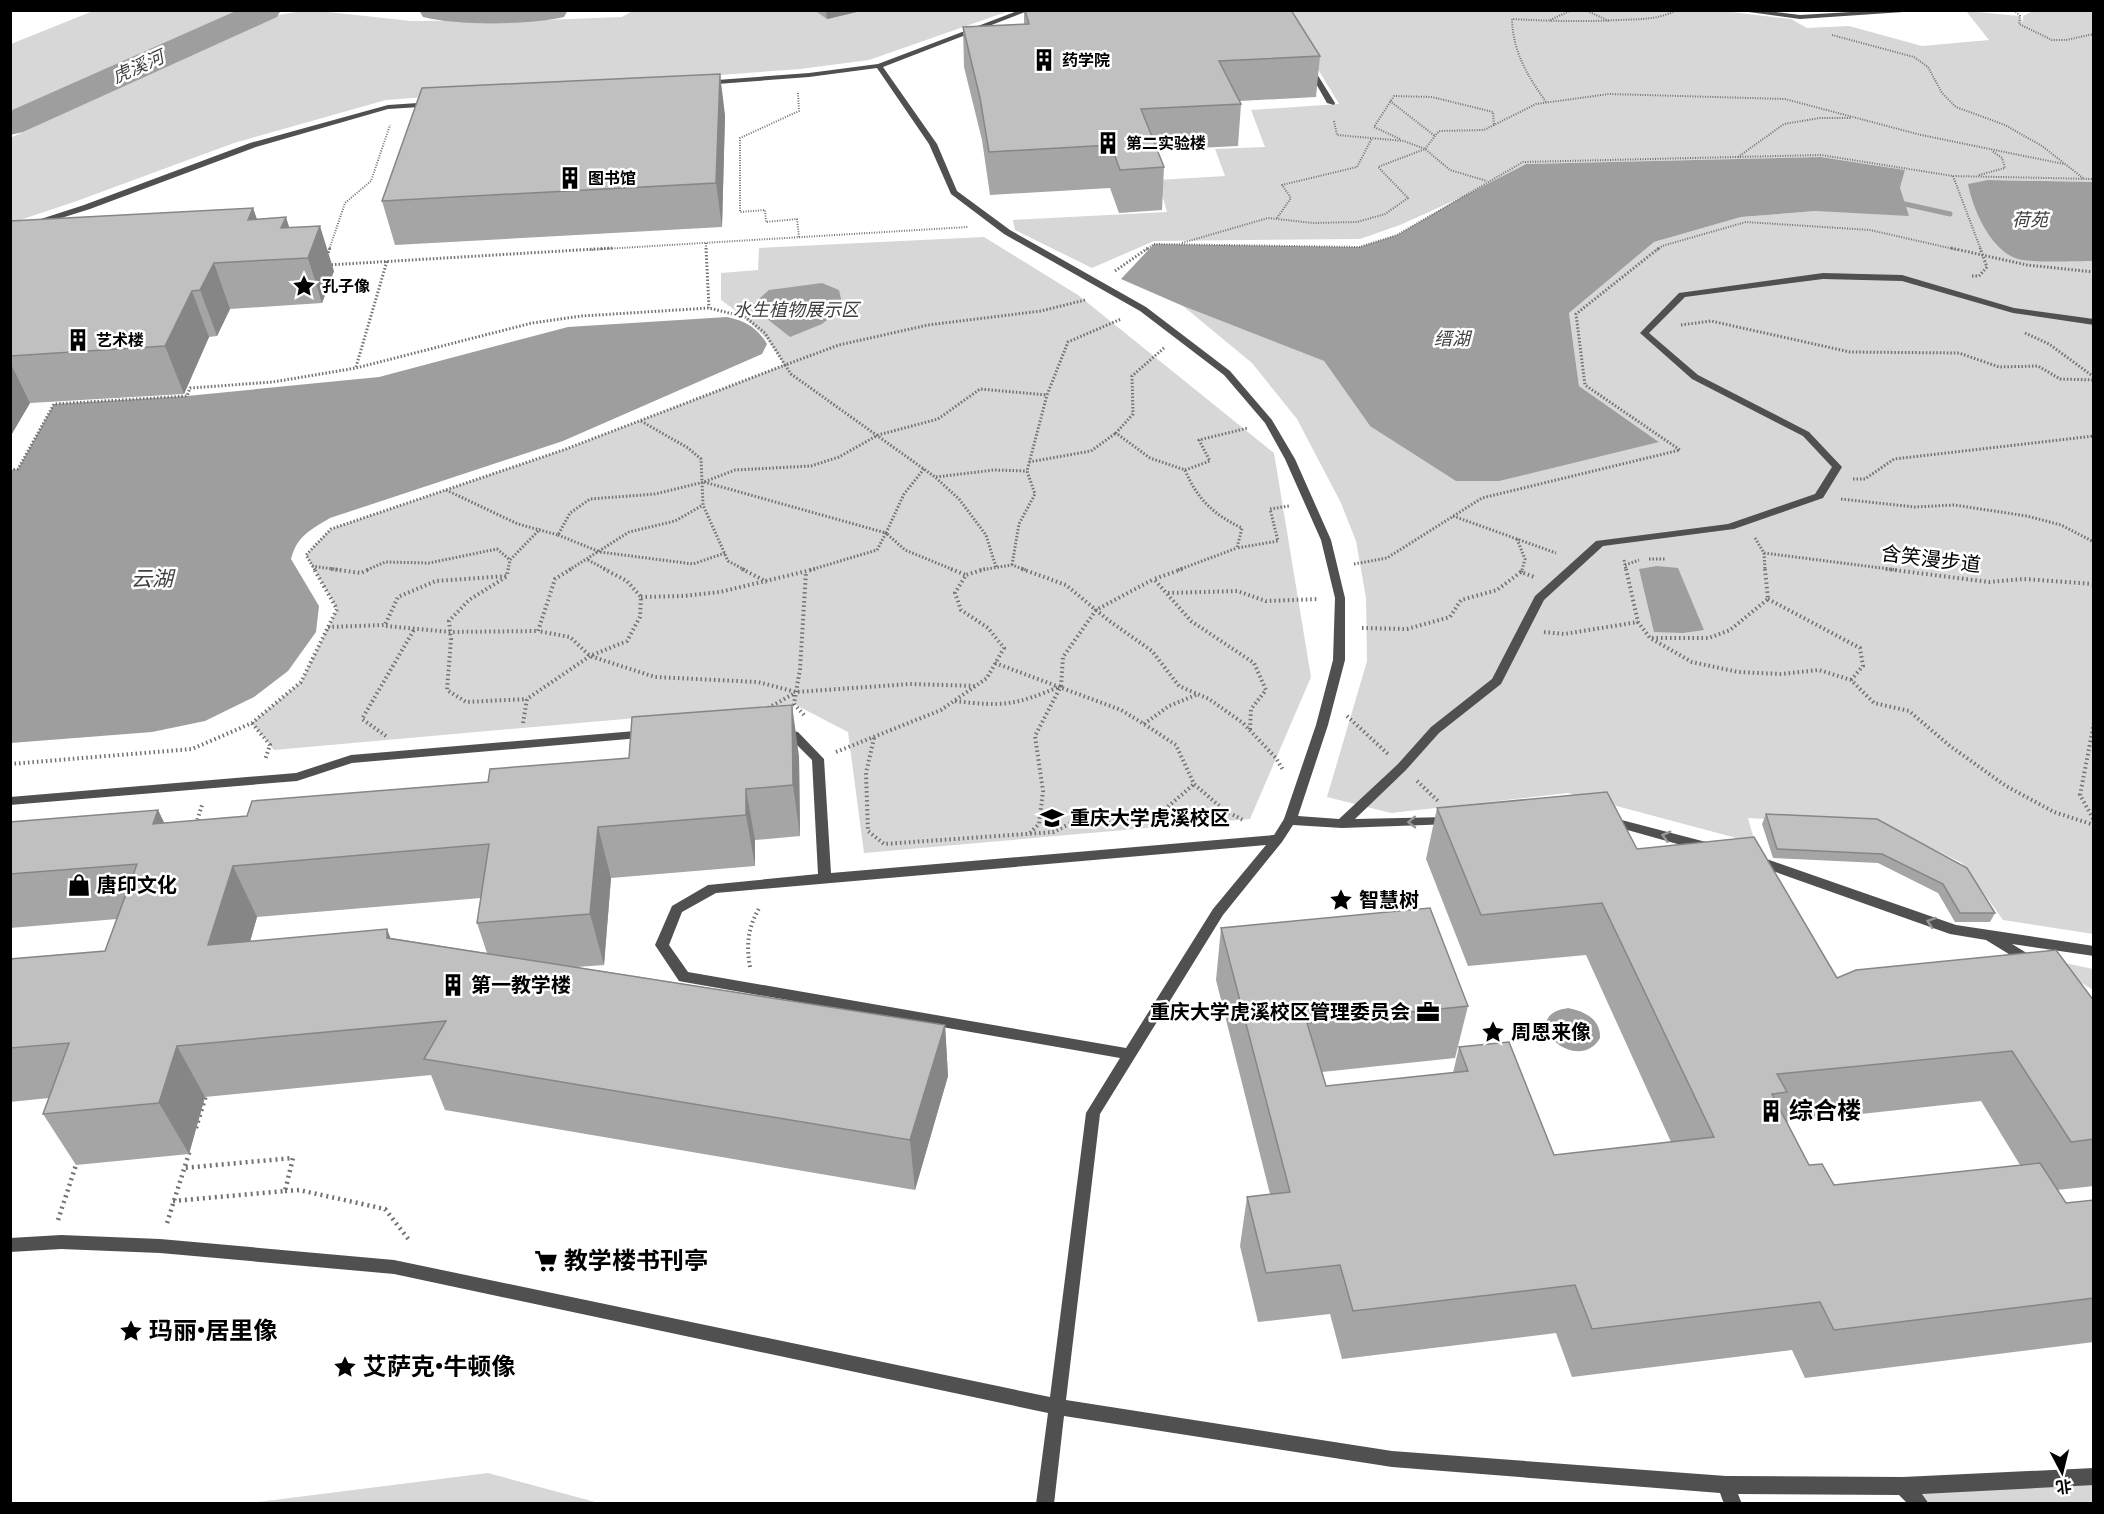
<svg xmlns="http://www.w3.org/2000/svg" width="2104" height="1514" viewBox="0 0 2104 1514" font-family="'Public Sans','Noto Sans SC',sans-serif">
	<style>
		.green { fill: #d7d7d7 }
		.water { fill: #9e9e9e }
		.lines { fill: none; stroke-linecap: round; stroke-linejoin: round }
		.stream { stroke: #9e9e9e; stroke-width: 5 }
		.river { fill: #9e9e9e; fill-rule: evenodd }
		.path-far3 { stroke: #727272; stroke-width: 2; stroke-dasharray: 1 1.5; stroke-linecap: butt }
		.path-far2 { stroke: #727272; stroke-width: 3; stroke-dasharray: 1.5 2; stroke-linecap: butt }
		.path-far1 { stroke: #727272; stroke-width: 4; stroke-dasharray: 1.5 3; stroke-linecap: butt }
		.path { stroke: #727272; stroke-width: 4.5; stroke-dasharray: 2 4; stroke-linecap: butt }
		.lane { fill: #505050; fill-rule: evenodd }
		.wall { fill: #a5a5a5; fill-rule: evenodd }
		.shaded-wall { fill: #868686 }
		.building { fill: #c0c0c0; stroke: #868686; stroke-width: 1.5 }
		.oneway { stroke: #969696 }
		.labels { text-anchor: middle; stroke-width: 5; stroke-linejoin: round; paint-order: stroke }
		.far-poi-label { font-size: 16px; font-weight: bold; fill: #000; stroke: #fff; text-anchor: start }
		.far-water-label { font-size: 18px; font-style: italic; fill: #3f3f3f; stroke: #fff }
		.street-label { font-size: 20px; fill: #000; stroke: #fff }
		.poi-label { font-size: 20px; font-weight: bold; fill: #000; stroke: #fff; text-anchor: start }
		.water-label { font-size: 21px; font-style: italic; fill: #3f3f3f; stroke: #fff }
		.near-poi-label { font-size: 24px; font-weight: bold; fill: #000; stroke: #fff; text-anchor: start }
	</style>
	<rect width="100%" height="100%" fill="#fff"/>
	<path class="green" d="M634 10 1009 11 869 60 800 69 386 100 234 143 74 202 11 223 10 138 272 16 302 11H319L411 21 543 20 622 17Z
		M93 11V10L251 11 11 117V44Z
		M1283 11H1723L1791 19 1807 28 1849 26 1922 46 1989 40 1966 11 2020 16 2023 22V16L2033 11H2093V182L1988 180 2018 259 2093 261V934L2003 920 1962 863 1884 825 1748 818 1755 843 1568 793 1391 813 1327 797 1367 661 1366 598 1356 541 1341 503 1297 419 1252 363 1183 306 1324 361 1370 426 1658 441 1579 386 1569 313 1654 242 1741 217 1816 211 1900 188 1905 170 1821 157 1526 164 1462 197 1400 225 1360 239 1154 241 1092 268 1015 230 1013 220 1167 212 1158 180 1225 176 1215 149 1265 147 1251 110 1339 104Z
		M984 237 1078 295 1274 453 1311 677 1250 819 864 853 848 732 794 704 274 750 252 723 301 682 337 609 306 555 331 529 566 449 784 365C770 337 746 318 721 300V273L758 270 759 248Z
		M2042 958 2093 969V990Z
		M488 1473 599 1503H251Z
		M2093 1476V1503H1920L1903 1486Z"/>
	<path class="water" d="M1821 157 1905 170 1900 188 1909 216 1816 211 1741 217 1654 242 1569 313 1579 386 1659 442 1499 481H1456L1370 426 1324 361 1183 306 1121 279 1154 244 1359 247 1397 235 1462 197 1526 164Z
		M1988 180 2093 182V261C2076 261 2033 263 2018 259 1991 251 1973 210 1968 184Z
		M822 283 839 290 843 307 822 324 790 337 751 306 769 290Z
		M727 317C745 321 757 327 767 344L762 354 563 441 330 518C310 530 297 536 291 559L319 606 316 632 288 671 254 697 205 721 152 732 11 743V470L18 469 54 404 187 396 379 377 568 327Z
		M1657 566 1678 568 1704 630 1683 633 1654 632 1639 569Z
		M1568 1008C1584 1011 1601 1019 1600 1038 1586 1063 1550 1049 1545 1024 1549 1013 1556 1010 1568 1008Z"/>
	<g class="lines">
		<path class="stream" d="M1905 204 1950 214"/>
		<path class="river" d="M238 10H281L277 17 23 132 10 135V111Z
			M419 10H568L564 17C529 25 458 26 423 17Z"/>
		<path class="path-far3" d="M1585 10 1609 21
			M2014 10 2020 16 2019 24 2052 40H2066L2094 34
			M1550 20 1572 10
			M1832 35 1914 57 1928 67 1942 93 1956 107 2005 125 2042 146 2083 178
			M798 93 799 111 740 138V212L765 210 766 222 797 219 799 237
			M1390 101 1435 136
			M1546 102C1527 75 1513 52 1512 19 1548 21 1583 22 1619 20 1640 19 1658 20 1677 10
			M1334 121 1337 135 1404 141 1425 149 1450 170 1487 181
			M1400 139 1374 127 1394 96 1432 97 1493 112 1494 126
			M1738 157 1784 124 1820 118H1851
			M1979 175 2005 168 2002 158 1992 151
			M1953 176 1981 250
			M1277 218 1291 198 1282 185 1357 167 1372 138
			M706 243V250
			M1182 243 1268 218 1313 223 1357 222 1385 214 1408 198 1378 167 1425 149 1439 131 1484 130 1536 104 1609 94 1785 99 1921 135 2064 164
			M329 250 345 203 371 181 390 125
			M587 250 968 227
			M1146 250 1154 244 1359 247 1397 235 1523 162 1821 155 1953 176 2094 179
			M1657 250 1662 246 1746 222 1870 230 1958 250"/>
		<path class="path-far2" d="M706 248 709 308
			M1951 248 2027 265 2094 272
			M327 256 330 248
			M328 265 612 248
			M1115 271 1148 248
			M1972 276H1979L1987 267 1980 248
			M1681 325 1711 321 1850 352 1959 353 1999 367 2038 366 2060 379 2094 380
			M2025 333 2049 344 2094 377
			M1164 348 1132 376 1133 414 1116 433 1150 458 1185 470C1197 499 1214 515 1242 528L1237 548 1278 541 1270 509 1289 506
			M356 367 387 261
			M641 421 688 448 701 459 703 505 728 561 745 570
			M1029 462 1091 451 1116 433
			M10 470 18 469 54 404 187 396 190 388 273 382 356 368 532 323 582 316 709 308 745 317 765 333 785 365 566 449 331 529 306 555 315 570
			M1185 470 1210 461 1199 440 1248 428
			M936 477 994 470 1027 471
			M1853 479H1865L1894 459 2094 436
			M704 482 886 533 904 494 924 469
			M446 490 518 524 558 535 570 513 590 499 655 494 704 482 735 470 811 466 839 457 878 435 938 419 980 389 1047 395 1068 342 1121 319
			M1841 499 1915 507 1954 505 2027 516 2061 525 2094 542
			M1453 516 1556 553
			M558 535 600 552 693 564 725 553
			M1755 538 1764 553 1765 570
			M1517 539 1525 559 1522 570
			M1764 553 1897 570
			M1649 559H1665
			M588 560 607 570
			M1624 560 1626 570
			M1354 564 1387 558 1482 498 1680 450 1585 385 1576 314 1659 248
			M1012 565 1019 524 1035 494 1027 471 1047 395
			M1625 565 1639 560
			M312 566 341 570
			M996 567 986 535 959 499 935 477 791 374 785 365 839 345 928 325 1041 311 1085 300
			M367 570 385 562 429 563 497 549 510 560
			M508 570 510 560 540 529
			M569 570 629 532 675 521 703 505
			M810 570 877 550 886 533 905 550 954 570
			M980 570 1012 565 1026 570
			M1178 570 1237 548"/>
		<path class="path-far1" d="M331 569 361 573 370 569
			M571 569 555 579 538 631 570 637 590 656 655 677 758 682 796 692 910 684 976 686
			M742 569 767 582
			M951 569 966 575
			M1022 569 1066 585 1108 620 1152 651 1179 686 1209 699 1243 723 1276 758 1283 770
			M1182 569 1154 579 1191 621 1254 663 1266 690 1251 709 1250 730
			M1626 569 1638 622 1650 638 1692 662 1738 672 1781 674 1819 670 1851 680 1874 703 1909 711 1950 746 2006 786 2054 812 2094 825
			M1765 569 1768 599
			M1886 569 1989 582 2024 579 2094 584
			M1521 572 1522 569
			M506 577 469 600 449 621 451 639 447 690 466 702 527 699
			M1168 593 1237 591 1266 601 1318 599
			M641 597 683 596 720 592 815 569
			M1768 599 1860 648 1863 666 1851 680
			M386 626 450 632 538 631
			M328 627 385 625 398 597 436 581 507 576 508 569
			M1362 628 1407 629 1450 617 1461 600 1497 590 1521 572 1534 577
			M1544 632 1564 634 1638 622
			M1652 638H1709L1730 630 1768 599
			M995 663 1121 710 1144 724 1176 745 1194 784 1224 810 1243 820
			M955 701C1005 707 1015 705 1061 686
			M768 708 795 693
			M804 715 794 704 800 669 806 572
			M1347 716 1388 754
			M252 723 270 745 265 760
			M523 723 527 699 590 656 627 641 640 617 641 597 627 581 604 569
			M2094 723 2080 795 2094 820
			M1144 724 1169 706 1198 694
			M386 736 362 719 415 628
			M874 738 866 773 868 831 884 844 1054 832 1069 824 1156 817 1194 784
			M836 752 941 710 987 678 1004 648 988 628 961 610 955 593 966 575 985 569
			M10 764 192 749 252 723 301 682 337 609 314 569
			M1417 781 1438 801
			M196 824 202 805
			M1030 833 1039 824 1043 791 1035 736 1061 686 1063 657 1096 610 1154 579
			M750 967C746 945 748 926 760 907"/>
		<path class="path" d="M196 1128 207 1092
			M285 1191 299 1190 385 1209 409 1240
			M173 1201 285 1191 293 1158 183 1168
			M58 1220 77 1162
			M167 1223 190 1150"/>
		<path class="lane" d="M1020 10H1030L883 67 937 144 957 191 1010 230 1146 307 1230 371 1272 420 1295 459 1331 540 1345 598V660L1328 725 1298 816 1339 819 1398 764 1431 727 1492 679 1535 596 1596 541 1728 524 1815 494 1832 467 1803 436 1692 379 1640 333 1679 293 1823 273 1902 275 2014 308 2094 319V325L2013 313 1902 281 1823 279 1685 297 1649 333 1698 375 1809 432 1842 467 1823 498 1734 529 1603 546 1544 600 1501 684 1439 733 1406 770 1355 819 1448 817 1452 818 1454 821 1452 824 1342 828 1293 825 1282 842 1223 915 1100 1114 1066 1400 1392 1451 1726 1476 1903 1477 2094 1468V1485L1922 1494 1929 1504H1908L1899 1495 1738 1494 1742 1504H1724L1720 1493 1392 1467 1064 1416 1054 1504H1036L1048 1413 394 1274 160 1253 61 1249 10 1252V1238L61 1235 160 1239 394 1260 1050 1397 1086 1113 1120 1058 684 982 679 981 655 945 672 906 708 885 818 874 812 760 790 738 779 736 777 733 783 729 798 732 824 759 831 873 1274 835 1284 819 1316 725 1333 660 1335 598 1321 540 1285 459 1265 423 1224 375 1140 311 1004 234 951 194 929 144 877 68 809 77 704 85 700 83 704 81 809 73 878 64ZM1266 845 1213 909 1126 1048 688 972 669 945 682 912 716 893Z
			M1734 10H1759L1800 15 1885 10H1933L1800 19Z
			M1307 65 1312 66 1335 103 1334 105 1327 103 1306 66Z
			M433 102 437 104 436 106 388 109 256 147 90 209 10 234V229L84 205 250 143 388 105Z
			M647 730 651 731 653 734 651 737 352 763 297 781 10 805V797L296 773 351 755Z
			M1610 817 1706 842 1710 844 1712 847 1710 850 1706 852 1606 824 1604 821Z
			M1758 856 1956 925 2094 946V956L2012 944 2035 958 2037 962 2035 966 2030 967 1986 940 1950 934 1753 864 1752 861 1753 858Z"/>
	</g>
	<path class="wall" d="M814 10H870L861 11 827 19Z
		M1024 10H1291L1320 56 1316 97 1239 101 1241 104 1238 146 1157 150 1164 167 1162 210 1119 213 1110 188 990 195 982 140 964 67 963 27 1024 24Z
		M725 115 722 227 395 245 382 201Z
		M253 208 257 219 289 228 334 271 322 303 230 309 217 336 209 337 184 394 30 403 10 437V221Z
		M799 756 800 836 755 840V866L611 878 604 965 577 967 945 1025 948 1076 915 1190 445 1110 431 1075 205 1097 189 1154 76 1165 43 1114 49 1098 10 1102V959L105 951 117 919 10 928V822L158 810 164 823 247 816ZM481 898 477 923 487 953 391 938 250 942 257 917Z
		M1437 808 1637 849 1837 978 2094 1001V1186L2057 1190 2066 1203 2094 1200V1342L1805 1378 1792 1350 1572 1377 1556 1333 1342 1359 1330 1314 1258 1322 1240 1246 1247 1197 1270 1194 1216 980 1221 928 1468 1006 1455 1058 1322 1072 1326 1086 1453 1073 1459 1047 1554 1155 1671 1142 1586 955 1468 966 1426 859ZM1981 1101 2020 1165 1834 1185 1809 1165 1787 1122Z
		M1766 814 1877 819 1995 913 1990 922H1955L1938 893 1878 863 1773 858 1762 824Z"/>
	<path class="shaded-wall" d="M826 10H861V11L827 19Z
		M720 74 725 115 722 227 716 183Z
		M253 208 268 253 248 220Z
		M286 217 299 258 281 228Z
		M320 226 334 271 322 303 308 258Z
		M214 263 230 309 217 336 200 290Z
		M192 291 209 337 184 394 165 346Z
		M10 362 30 403 10 437Z
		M792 705 799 756 800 836 793 785Z
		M746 789 755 840V866L746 815Z
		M158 810 183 861 153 824Z
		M598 827 611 878 604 965 590 914Z
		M233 866 257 917 234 997 208 945Z
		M387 929 407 980 387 938Z
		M945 1025 948 1076 915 1190 910 1140Z
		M177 1046 205 1097 189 1154 159 1103Z"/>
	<path class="building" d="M1025 10H1291L1320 56 1219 61 1241 104 1141 109 1164 167 1120 170 1111 145 989 152 980 98 963 27 1029 24Z
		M720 74 716 183 382 201 422 88Z
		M253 208 248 220 286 217 281 228 320 226 308 258 214 263 200 290 192 291 165 346 10 356V221Z
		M792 705 793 785 746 789V815L598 827 590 914 477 923 489 844 233 866 208 945 387 929V938L945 1025 910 1140 424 1059 446 1021 177 1046 159 1103 43 1114 69 1043 10 1048V959L105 951 137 864 10 874V822L158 810 153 824 247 816 252 801 488 782 490 769 629 758 632 717Z
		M1607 792 1637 849 1754 837 1837 978 1856 970 2056 950 2094 1001V1139L2071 1142 2012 1051 1777 1074 1787 1092 1772 1094 1809 1165 1822 1164 1834 1185 2040 1163 2066 1203 2094 1200V1298L1834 1330 1820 1302 1592 1329 1575 1285 1353 1311 1340 1265 1266 1273 1247 1197 1290 1192 1221 928 1430 908 1468 1006 1307 1023 1326 1086 1468 1071 1459 1047 1509 1042 1554 1155 1714 1137 1602 903 1481 915 1437 808Z
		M1766 814 1877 819 1967 868 1995 913H1960L1943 884 1882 854 1777 849Z"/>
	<defs><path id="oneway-chevron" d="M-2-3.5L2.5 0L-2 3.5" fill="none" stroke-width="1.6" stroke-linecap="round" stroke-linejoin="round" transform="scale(1.5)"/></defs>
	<g class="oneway">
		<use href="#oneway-chevron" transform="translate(1412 822) rotate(179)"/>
		<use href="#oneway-chevron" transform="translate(1666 836) rotate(-165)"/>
		<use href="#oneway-chevron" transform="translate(1931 922) rotate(-161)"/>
	</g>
	<defs>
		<g id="building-bare" transform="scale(1.8)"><path d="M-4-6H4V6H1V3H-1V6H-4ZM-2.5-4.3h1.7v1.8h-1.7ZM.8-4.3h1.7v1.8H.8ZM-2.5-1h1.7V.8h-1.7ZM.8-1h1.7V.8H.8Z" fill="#000" stroke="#fff" stroke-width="2.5" paint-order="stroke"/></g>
		<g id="sight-bare" transform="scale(1.8)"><path d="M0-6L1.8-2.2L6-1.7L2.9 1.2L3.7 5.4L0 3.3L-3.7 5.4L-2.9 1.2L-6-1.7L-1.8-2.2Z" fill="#000" stroke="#fff" stroke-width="2.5" paint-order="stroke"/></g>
		<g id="university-bare" transform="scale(1.8)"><path d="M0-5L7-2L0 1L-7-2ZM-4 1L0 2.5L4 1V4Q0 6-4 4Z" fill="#000" stroke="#fff" stroke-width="2.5" paint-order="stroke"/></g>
		<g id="shop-bare" transform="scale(1.8)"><path d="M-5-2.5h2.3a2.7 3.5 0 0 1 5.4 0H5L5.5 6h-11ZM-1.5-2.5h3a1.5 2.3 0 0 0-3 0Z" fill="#000" stroke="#fff" stroke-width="2.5" paint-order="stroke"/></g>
		<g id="office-bare" transform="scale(1.8)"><path d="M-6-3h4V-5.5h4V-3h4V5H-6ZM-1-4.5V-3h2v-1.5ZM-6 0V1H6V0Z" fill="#000" stroke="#fff" stroke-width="2.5" paint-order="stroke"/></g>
		<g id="supermarket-bare" transform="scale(1.8)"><path d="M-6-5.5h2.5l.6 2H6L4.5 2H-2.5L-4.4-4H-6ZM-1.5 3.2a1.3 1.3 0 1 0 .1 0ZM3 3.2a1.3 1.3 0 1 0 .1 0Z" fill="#000" stroke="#fff" stroke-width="2.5" paint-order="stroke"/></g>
	</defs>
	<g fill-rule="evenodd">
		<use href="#building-bare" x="1044" y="60"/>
		<use href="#building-bare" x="1108" y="143"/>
		<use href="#building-bare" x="570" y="178"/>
		<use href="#sight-bare" x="304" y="286"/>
		<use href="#building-bare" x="78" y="340"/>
		<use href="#university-bare" x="1052" y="818"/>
		<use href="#shop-bare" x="79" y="885"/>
		<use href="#sight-bare" x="1341" y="900"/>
		<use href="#building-bare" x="453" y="985"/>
		<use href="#office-bare" x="1428" y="1012"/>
		<use href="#sight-bare" x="1493" y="1032"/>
		<use href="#building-bare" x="1771" y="1111"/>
		<use href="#supermarket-bare" x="546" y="1261"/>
		<use href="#sight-bare" x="131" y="1331"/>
		<use href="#sight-bare" x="345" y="1367"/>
	</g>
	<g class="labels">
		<g class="far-poi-label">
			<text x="1062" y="66">药学院</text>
			<text x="1126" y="149">第二实验楼</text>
			<text x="588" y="184">图书馆</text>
			<text x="322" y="292">孔子像</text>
			<text x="96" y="346">艺术楼</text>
		</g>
		<g class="far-water-label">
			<text transform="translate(138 67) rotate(-24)" y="6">虎溪河</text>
			<text x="2030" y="226">荷苑</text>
			<text x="796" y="316">水生植物展示区</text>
			<text x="1452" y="345">缙湖</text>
		</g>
		<g class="street-label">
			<text transform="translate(1931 559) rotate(7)" y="7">含笑漫步道</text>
		</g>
		<g class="poi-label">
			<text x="1070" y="825">重庆大学虎溪校区</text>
			<text x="97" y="892">唐印文化</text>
			<text x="1359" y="907">智慧树</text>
			<text x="471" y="992">第一教学楼</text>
			<text x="1410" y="1019" text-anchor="end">重庆大学虎溪校区管理委员会</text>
			<text x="1511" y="1039">周恩来像</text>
		</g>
		<g class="water-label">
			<text x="152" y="586">云湖</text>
		</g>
		<g class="near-poi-label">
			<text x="1789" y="1119">综合楼</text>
			<text x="564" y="1269">教学楼书刊亭</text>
			<text x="149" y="1339">玛丽•居里像</text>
			<text x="363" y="1375">艾萨克•牛顿像</text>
		</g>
	</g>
	<rect width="2104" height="1514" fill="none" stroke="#000000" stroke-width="24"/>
	<g transform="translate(2062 1472) rotate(173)" stroke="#ffffff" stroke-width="4.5" paint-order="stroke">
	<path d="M0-4.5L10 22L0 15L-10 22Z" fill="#000000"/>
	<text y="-9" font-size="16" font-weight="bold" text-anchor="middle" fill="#000000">北</text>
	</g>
</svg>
